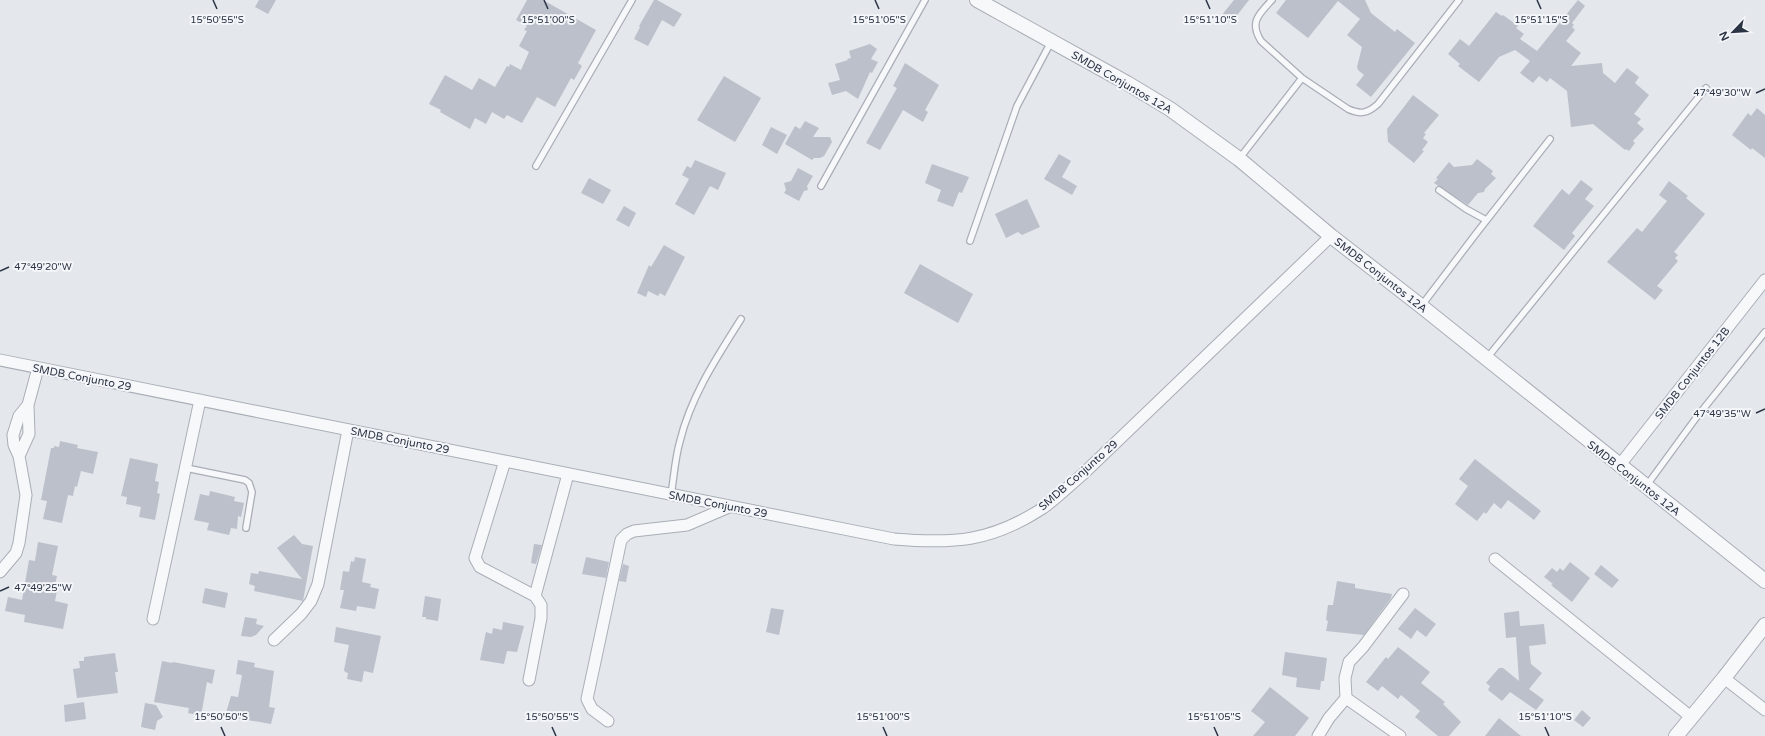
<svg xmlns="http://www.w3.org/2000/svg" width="1765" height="736" viewBox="0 0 1765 736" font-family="'Varela Round',sans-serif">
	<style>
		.building { fill: #bbc0ca }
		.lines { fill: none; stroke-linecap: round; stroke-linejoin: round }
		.service-casing { stroke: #a9aeb7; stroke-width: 8 }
		.minor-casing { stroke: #a9aeb7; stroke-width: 13 }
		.tertiary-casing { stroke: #a9aeb7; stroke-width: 16 }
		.service { stroke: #f7f8fa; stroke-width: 5.5 }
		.minor { stroke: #f7f8fa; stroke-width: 11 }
		.tertiary { stroke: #f7f8fa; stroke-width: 14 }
		.ticks { fill: none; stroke: #2b3445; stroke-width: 1.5 }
		.labels { text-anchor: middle; stroke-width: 4; stroke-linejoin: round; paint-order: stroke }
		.street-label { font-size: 11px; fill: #2b3445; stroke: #f4f6f9 }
		.ticks-label { font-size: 10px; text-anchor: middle; fill: #2b3445; stroke: #f4f6f9; stroke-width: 4; stroke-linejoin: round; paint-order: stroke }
	</style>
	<rect width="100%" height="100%" fill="#e4e7ec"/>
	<path class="building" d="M259 0H276L268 14 255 7Z
		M527 0H543L596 30 578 63 582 66 574 80 571 78 555 107 537 97 522 123 507 115 504 119 492 112 486 124 475 118 470 129 440 112 441 110 429 104 445 75 472 90 479 78 495 87 507 66 509 67 510 64 521 70 529 52 519 46 527 31 524 30 527 26 516 20Z
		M654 0H657L682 14 674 27 662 20 648 46 634 39 640 27 639 26Z
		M1234 0H1249L1231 23 1221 16Z
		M1286 0H1365L1371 13 1395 32 1397 29 1415 43 1371 97 1356 85 1364 75 1358 70 1357 67 1362 47 1347 35 1360 19 1338 1 1308 38 1276 13Z
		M1578 0 1585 6 1572 23 1574 25 1572 27 1575 30 1566 41 1581 53 1571 66 1602 63 1603 73 1615 83 1627 68 1639 77 1635 83 1649 95 1634 114 1641 119 1637 123 1644 129 1633 141 1635 143 1629 151 1626 149 1625 150 1593 124 1571 127 1567 91 1550 78 1547 82 1539 76 1533 83 1520 73 1530 61 1515 50 1499 57 1479 82 1458 66 1460 64 1448 54 1460 39 1469 46 1496 12 1502 16 1503 15 1518 26 1516 28 1524 34 1520 39 1537 51Z
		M870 44 877 49 871 59 878 62 872 73 870 72 858 99 846 91 832 95 828 83 840 80 835 64 848 60 847 59 851 58 849 51Z
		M905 63 939 85 925 110 928 112 923 122 903 110 880 150 866 143 897 88 893 86Z
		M724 76 761 98 735 142 697 120Z
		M1413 95 1439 115 1424 133 1426 134 1423 138 1428 142 1422 150 1424 151 1414 163 1388 142 1387 129Z
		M1757 108 1765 115V158L1752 148 1751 150 1732 135 1748 113 1751 116Z
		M805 121 819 128 813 137H830L832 142 824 156 820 158H814L812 160 785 144 795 126 800 129Z
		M771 127 787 135 777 154 762 145Z
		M1059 154 1071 161 1062 177 1077 186 1072 195 1044 179Z
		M1477 159 1493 171 1491 174 1496 178 1485 189 1484 192 1478 193 1468 205 1434 183 1438 179 1436 178 1449 162 1454 167 1472 165Z
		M695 160 726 173 718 190 710 186 694 215 675 204 689 179 682 175 687 166 691 168Z
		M932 164 969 177 962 193 959 192 953 207 937 201 941 190 925 183Z
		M798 168 813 176 807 186 808 190 804 191 799 201 784 193 786 190 784 183 791 181Z
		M589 178 611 190 603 204 581 193Z
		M1581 180 1593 189 1585 199 1594 206 1572 233 1575 236 1564 250 1533 226 1562 189 1569 195Z
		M1669 181 1688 196 1686 198 1705 214 1674 252 1678 255 1675 258 1678 261 1657 286 1663 290 1655 300 1607 262 1637 228 1642 232 1667 201 1659 195Z
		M1027 199 1040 227 1022 235 1018 232 1006 238 995 214Z
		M624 206 636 213 629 227 616 220Z
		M664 245 685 257 665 296 660 293 658 296 648 291 646 297 637 293 649 265 651 267Z
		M920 264 973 294 958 323 904 293Z
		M60 441 78 445 77 448 98 452 93 474 81 471 77 487 75 486 73 496 68 495 62 523 43 519 47 501 41 500 51 448H54V446L59 447Z
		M130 458 158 464 155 481 159 482 157 493 160 494 155 520 139 517 141 507 126 504 127 497 121 496Z
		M1475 459 1541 511 1534 520 1508 500 1501 509 1494 503 1486 514 1484 512 1477 521 1455 504 1468 486 1459 479Z
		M210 491 235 497 234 501 244 503 241 517 238 516 237 529 231 528 229 535 207 530 209 523 194 520 200 494 209 496Z
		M294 535 302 544 313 546 303 601 254 591 255 586 249 584 251 573 258 574 259 571 302 579 277 548Z
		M38 542 58 546 52 575 57 576 55 585 58 586 55 601 68 604 63 629 24 622 25 615 5 611 8 597 22 600 29 560 35 561Z
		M534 544 542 545 536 564 531 563Z
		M355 557 366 559 362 582 371 584 370 587 379 589 375 609 357 606 356 611 340 608 344 590H340L343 571 349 572 351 561 354 562Z
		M586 557 609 562 606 578 582 574Z
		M1570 562 1590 578 1572 602 1551 585 1553 584 1544 577 1552 568 1557 572 1560 568 1563 571Z
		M623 564 629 566 626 582 619 581Z
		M1601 565 1619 580 1612 588 1594 574Z
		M1337 581 1355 584V588L1392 594 1391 598 1364 635 1326 631 1328 621 1326 620 1328 605H1333Z
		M205 588 228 593 225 608 202 603Z
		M425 596 441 599 438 621 426 619V617H422Z
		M771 608 784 610 779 635 766 632Z
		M1415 608 1436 624 1426 637 1417 630 1411 639 1398 629Z
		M1519 611 1520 626 1544 624 1546 644 1529 646 1531 664 1542 673 1529 689 1544 700 1536 710 1510 692 1502 701 1488 690 1490 686 1486 683 1499 668H1503L1519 681 1516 637 1506 638 1504 613Z
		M245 617 257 619 256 624 264 626 256 635 251 637 241 636Z
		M503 622 524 626 517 652 507 651 504 664 480 660 486 632 492 634 493 628 502 630Z
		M336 627 381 636 373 673 364 671 362 682 347 679 348 673 345 672 344 670 349 645 334 642Z
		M1398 647 1430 672 1421 683 1445 702 1443 704 1461 722 1449 736H1438L1415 717 1420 711 1401 695 1398 699 1382 686 1378 691 1366 682 1386 657 1388 659Z
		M1285 652 1327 658 1324 681H1321L1320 690 1296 687 1297 678 1282 675Z
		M115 653 118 672H115L118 693 77 698 73 669 80 668 79 661H84V657Z
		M238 660 255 663 254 667 274 671 269 707 275 708 271 724 225 716 231 696 238 697 242 675 236 674Z
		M162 661 172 663 173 662 215 670 212 684 207 682 201 716 188 713 189 708 154 702Z
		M1270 687 1309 718 1295 736H1253L1265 722 1251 711Z
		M84 702 86 719 65 722 64 705Z
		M145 703 156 705 163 717 157 721 155 730 141 727Z
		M1582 710 1591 718 1583 727 1574 720Z
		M1499 718 1521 736H1485Z"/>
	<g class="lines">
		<g class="service-casing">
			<path id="service" d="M1272 0C1259 14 1249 22 1261 41L1302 78 1348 109C1361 115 1368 113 1378 104L1459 0
				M1239 159 1302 78
				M536 166 632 0
				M821 186 925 0
				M1439 190 1466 209 1486 220
				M970 241 1017 106 1051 42
				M1422 305 1475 235 1550 139
				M1487 358 1706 88
				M186 468 245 480 249 483 252 492 246 528
				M1647 485 1696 418 1765 332
				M671 495C674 477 675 458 680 441 691 396 717 357 741 319"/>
		</g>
		<g class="minor-casing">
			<path id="minor" d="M0 360 894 539C954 544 991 542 1043 508 1057 498 1070 485 1083 474L1331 236
				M19 456 29 434 28 405 38 368
				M505 461 475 558 480 567 535 596 541 605V618L529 680
				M1619 466 1765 280
				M1495 559 1691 717
				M0 572 16 553 19 543 26 495 19 456 14 445 13 435 19 416 28 405
				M535 596 568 474
				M153 619 200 400
				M274 640 301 614 311 601 318 584 348 430
				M1724 678 1765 710
				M1346 698 1400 736
				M608 721 592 709 587 699 621 540 627 534 634 531 687 525 729 507
				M1318 736 1329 718 1346 698 1345 678 1349 662 1363 647 1403 594"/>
		</g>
		<g class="tertiary-casing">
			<path id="tertiary" d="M977 0 1127 83 1170 109 1239 159 1331 236 1421 306 1765 581
				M1676 736 1724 678 1765 625"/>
		</g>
		<use href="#service" class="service"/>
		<use href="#minor" class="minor"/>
		<use href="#tertiary" class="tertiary"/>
	</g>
	<path class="ticks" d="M213 0 217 9M544 0 548 9M875 0 879 9M1206 0 1210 9M1537 0 1541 9M1756 93 1765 89M0 271 9 267M1756 413 1765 409M0 591 9 587M221 727 225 736M552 727 556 736M883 727 887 736M1214 727 1218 736M1545 727 1549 736"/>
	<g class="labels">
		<g class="street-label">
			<text transform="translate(1122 82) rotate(30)" y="4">SMDB Conjuntos 12A</text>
			<text transform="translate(1381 275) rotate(38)" y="4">SMDB Conjuntos 12A</text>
			<text transform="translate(1692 373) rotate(-52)" y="4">SMDB Conjuntos 12B</text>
			<text transform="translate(82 377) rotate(11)" y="4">SMDB Conjunto 29</text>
			<text transform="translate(400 440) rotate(11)" y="4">SMDB Conjunto 29</text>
			<text transform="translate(1078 475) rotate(-41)" y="4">SMDB Conjunto 29</text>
			<text transform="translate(1634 478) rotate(38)" y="4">SMDB Conjuntos 12A</text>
			<text transform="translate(718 504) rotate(11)" y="4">SMDB Conjunto 29</text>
		</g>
	</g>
	<g class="ticks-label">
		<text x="879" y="23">15°51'05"S</text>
		<text x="1210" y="23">15°51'10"S</text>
		<text x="1541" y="23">15°51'15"S</text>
		<text x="217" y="23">15°50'55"S</text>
		<text x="548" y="23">15°51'00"S</text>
		<text x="1722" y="96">47°49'30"W</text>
		<text x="43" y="270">47°49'20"W</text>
		<text x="1722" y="417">47°49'35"W</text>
		<text x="43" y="591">47°49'25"W</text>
		<text x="221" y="720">15°50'50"S</text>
		<text x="552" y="720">15°50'55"S</text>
		<text x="883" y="720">15°51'00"S</text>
		<text x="1214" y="720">15°51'05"S</text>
		<text x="1545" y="720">15°51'10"S</text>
	</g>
	<g transform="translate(1733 32) rotate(245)" stroke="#f4f6f9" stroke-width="3" paint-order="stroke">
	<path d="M0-3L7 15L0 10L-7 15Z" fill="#2b3445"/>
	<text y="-6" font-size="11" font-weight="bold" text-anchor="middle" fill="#2b3445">N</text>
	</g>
</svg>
